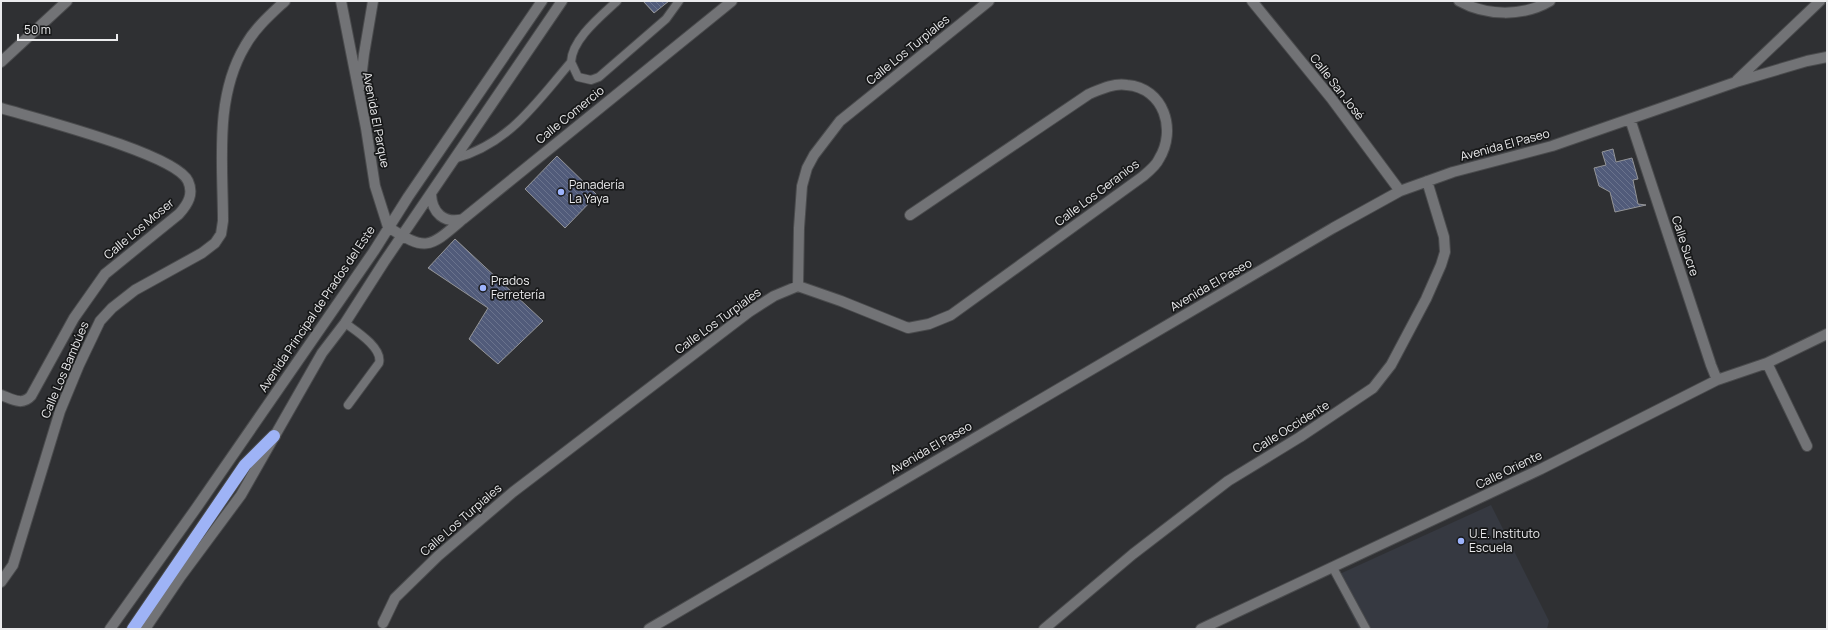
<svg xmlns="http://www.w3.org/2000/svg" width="1828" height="630" viewBox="0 0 1828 630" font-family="Manrope,sans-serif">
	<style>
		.built { fill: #363941 }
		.building { fill: url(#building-back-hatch); stroke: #949598 }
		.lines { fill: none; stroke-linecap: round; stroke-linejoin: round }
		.lane-casing { stroke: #4a4b4d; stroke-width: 10 }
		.street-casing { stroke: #4a4b4d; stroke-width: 12 }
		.highway-casing { stroke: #4a4b4d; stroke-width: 14 }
		.lane { stroke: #727376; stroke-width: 8 }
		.street { stroke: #727376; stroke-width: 10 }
		.highway { stroke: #9eb3f6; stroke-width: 12 }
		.poi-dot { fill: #9db4fd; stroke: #171819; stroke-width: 1.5 }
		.labels { text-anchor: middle; stroke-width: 3.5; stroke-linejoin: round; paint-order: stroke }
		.street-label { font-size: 12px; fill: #ebebed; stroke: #171819 }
		.poi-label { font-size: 12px; fill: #ebebed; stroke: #171819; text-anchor: start }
	</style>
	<defs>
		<pattern id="building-back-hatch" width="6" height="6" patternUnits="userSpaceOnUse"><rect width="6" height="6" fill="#515b7a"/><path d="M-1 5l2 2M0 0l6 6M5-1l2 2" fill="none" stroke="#6a738d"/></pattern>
	</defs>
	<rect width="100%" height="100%" fill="#2f3033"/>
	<path class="built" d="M1491 505 1549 621 1547 629H1359L1333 577Z"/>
	<path class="building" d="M643 1H669L654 13Z
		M1613 149 1616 162 1632 158 1638 179 1633 180 1638 204 1646 205 1615 212 1610 192 1599 186 1594 168 1606 165 1602 152Z
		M557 156 597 195 565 228 525 189Z
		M455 239 543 321 498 364 469 339 488 308 428 268Z"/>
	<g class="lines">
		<g class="lane-casing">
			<path id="lane" d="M617 1C601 16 572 39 571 62L578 77 591 80 599 77 666 19 679 1
				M454 159C510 143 535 104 571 62
				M345 323C356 331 383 348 379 363L348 405
				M1333 568 1366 629"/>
		</g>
		<g class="street-casing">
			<path id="street" d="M341 1 366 128 375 186 388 227C427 252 429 248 463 219
				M1252 1 1331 98 1400 191
				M1459 1C1486 16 1523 17 1550 1
				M1 62 67 1
				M1737 80 1820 1
				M360 87 364 54 373 1
				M1 108C34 118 176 154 188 181 194 194 188 204 179 214L105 274 74 318 31 396C22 406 12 399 1 395
				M1630 119 1711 365 1717 380
				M431 194C432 213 444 224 463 219L732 1
				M798 286 841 301 908 328 929 324 951 315 1142 177C1148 172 1156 166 1159 159 1177 130 1164 88 1127 85 1113 83 1101 89 1089 94L910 215
				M798 286 799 228 802 186 807 168 814 155 840 121 989 1
				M1767 363 1807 446
				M1 582 13 565 60 411 79 365 100 321 112 308 135 290 202 253 215 243 221 234 223 221C223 163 214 98 245 46 255 28 270 15 285 1
				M383 623 395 598 438 556 513 492 749 312 774 296 798 286
				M110 629 197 507 374 251 408 197 542 1
				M145 629 181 576 241 495 322 353 345 323 384 262 562 1
				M649 629 1333 228 1400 191 1453 172 1552 146 1736 82 1807 61 1827 57
				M1044 629 1133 554 1228 481 1300 437 1373 388 1391 365 1426 299 1441 265 1445 252 1444 237 1427 181
				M1201 629 1541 469 1717 380 1767 363 1827 334"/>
		</g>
		<g class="highway-casing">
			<path id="highway" d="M133 629 245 465 274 436"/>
		</g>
		<use href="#lane" class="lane"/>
		<use href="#street" class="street"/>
		<use href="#highway" class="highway"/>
	</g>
	<g class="poi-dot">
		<circle cx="561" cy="192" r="4"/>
		<circle cx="483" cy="288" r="4"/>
		<circle cx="1461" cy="541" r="4"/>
	</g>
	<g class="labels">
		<g class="street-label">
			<text transform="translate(908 50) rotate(-39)" y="4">Calle Los Turpiales</text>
			<text transform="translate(1337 87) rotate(52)" y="4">Calle San José</text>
			<text transform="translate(570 115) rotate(-39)" y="4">Calle Comercio</text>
			<text transform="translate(376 120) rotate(79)" y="4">Avenida El Parque</text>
			<text transform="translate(1505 145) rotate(-15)" y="4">Avenida El Paseo</text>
			<text transform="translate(1097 193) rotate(-37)" y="4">Calle Los Geranios</text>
			<text transform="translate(139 229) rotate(-40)" y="4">Calle Los Moser</text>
			<text transform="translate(1685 246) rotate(72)" y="4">Calle Sucre</text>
			<text transform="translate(1211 285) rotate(-30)" y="4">Avenida El Paseo</text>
			<text transform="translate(317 309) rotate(-56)" y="4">Avenida Principal de Prados del Este</text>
			<text transform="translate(718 321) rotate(-36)" y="4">Calle Los Turpiales</text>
			<text transform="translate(65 370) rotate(-67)" y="4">Calle Los Bambúes</text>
			<text transform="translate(1291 427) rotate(-32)" y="4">Calle Occidente</text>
			<text transform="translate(931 448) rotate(-30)" y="4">Avenida El Paseo</text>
			<text transform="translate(1509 470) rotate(-26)" y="4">Calle Oriente</text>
			<text transform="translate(461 520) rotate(-41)" y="4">Calle Los Turpiales</text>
		</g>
		<g class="poi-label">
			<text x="569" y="189">Panadería<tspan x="569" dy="14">La Yaya</tspan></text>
			<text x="491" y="285">Prados<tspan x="491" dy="14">Ferretería</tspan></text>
			<text x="1469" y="538">U.E. Instituto<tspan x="1469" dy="14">Escuela</tspan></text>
		</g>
	</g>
	<rect width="1828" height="630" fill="none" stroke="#ebebed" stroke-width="4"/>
	<path d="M18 34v6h99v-6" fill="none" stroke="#ebebed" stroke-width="2"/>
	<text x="24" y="34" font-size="12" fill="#ebebed" stroke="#171819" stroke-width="3" paint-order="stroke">50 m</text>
</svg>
